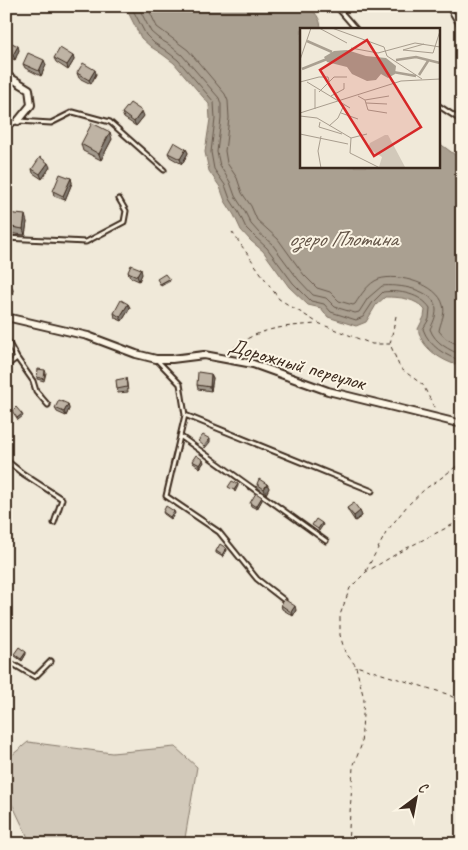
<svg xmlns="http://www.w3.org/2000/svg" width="468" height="850" viewBox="0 0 468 850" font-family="Caveat,sans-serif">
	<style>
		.green { fill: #d2c9ba; stroke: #867a6c }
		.water { fill: #aaa091; stroke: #7e7163 }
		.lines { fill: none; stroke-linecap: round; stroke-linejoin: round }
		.shore { stroke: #67594c; stroke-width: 1 }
		.lane-casing { stroke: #3b2a1e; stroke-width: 7 }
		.street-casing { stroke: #3b2a1e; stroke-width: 10 }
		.path { stroke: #3b2a1e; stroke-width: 1; stroke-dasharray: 4 4; stroke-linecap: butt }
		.lane { stroke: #fcf5e5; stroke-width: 3 }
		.street { stroke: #fcf5e5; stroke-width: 6 }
		.wall { fill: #a39a8d; stroke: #3b2a1e }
		.shaded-wall { fill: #857d73; stroke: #3b2a1e }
		.building { fill: #beb3a4; stroke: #3b2a1e }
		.labels { text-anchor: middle; stroke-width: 4; stroke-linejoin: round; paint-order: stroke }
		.street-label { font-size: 21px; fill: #3b2a1e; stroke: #fcf5e5 }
		.water-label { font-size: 22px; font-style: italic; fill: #625346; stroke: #fcf5e5 }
		.inset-river { fill: none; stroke: #aaa091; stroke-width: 2.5 }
		.inset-road { fill: none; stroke: #a89d8e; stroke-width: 1 }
		.view { fill: #d62828; fill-opacity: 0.15; stroke: #d62828; stroke-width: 2.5 }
		.inset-edge { fill: none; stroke: #3b2a1e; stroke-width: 2.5 }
	</style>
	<rect width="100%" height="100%" fill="#f0e9d9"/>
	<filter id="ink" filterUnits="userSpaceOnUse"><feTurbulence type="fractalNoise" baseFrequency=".02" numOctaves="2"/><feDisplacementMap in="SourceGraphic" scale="10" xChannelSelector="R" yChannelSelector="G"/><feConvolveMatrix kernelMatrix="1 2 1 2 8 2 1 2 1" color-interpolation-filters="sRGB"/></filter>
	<g filter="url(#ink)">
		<path class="green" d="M28 742 112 753 175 747 197 767 184 844H31L6 791V760Z"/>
		<path class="water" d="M120 6H307C315 11 321 19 321 29H302V166H439V143L462 160V366C448 364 429 353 422 340 420 337 419 332 418 329L424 317 425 310C416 298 399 297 385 297L376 305 366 322 356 326 328 317 321 308 308 305 289 287 263 251 251 241 241 230 234 215 225 201 220 187 209 171 205 152 210 119 209 104 174 63 162 54 151 47 141 38 129 14Z"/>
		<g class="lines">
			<path class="shore" d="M128 6 134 12 146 35 154 43 165 50 178 60 214 102 215 119 211 152 214 169 225 185 230 199 239 213 246 228 255 237 267 248 293 283 311 301 324 304 331 312 356 320 363 317 373 302 383 292C399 290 421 294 430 308L429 319 423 329C429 346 445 356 462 361
				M138 6 151 32 158 38 168 44 182 55 219 98 221 104V119L217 152 220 166 230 182 235 196 244 210 251 224 259 233 272 244 298 279 313 295 326 298 335 307 355 313 359 312 368 298 382 286C397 284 436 289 436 310 436 317 433 323 430 329 435 343 449 350 462 355
				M147 6 157 27 188 50 225 94 228 101 229 118 225 151 227 163 237 178 242 193 251 206 257 220 278 239 304 275 317 288 330 292 339 301 353 305 355 304C361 295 368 283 379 279 398 273 438 284 443 305 446 314 440 323 439 331L445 338 462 347"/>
			<g class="lane-casing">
				<path id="lane" d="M336 6 356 29
					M448 6 462 29
					M439 106 462 121
					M6 126 18 121 51 123 73 112 110 122 164 170
					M6 238 86 242 124 222 126 211 119 199
					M6 338 17 358 33 381 36 391 48 405
					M156 359 180 384 185 415 372 491
					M6 366 17 358
					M185 415 166 496 219 532 257 579 284 600
					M180 436 326 541
					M6 460 22 473 62 499 54 523
					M6 660 35 677 51 661"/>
			</g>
			<g class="street-casing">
				<path id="street" d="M6 75 29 89 31 105 18 121
					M6 317 88 336 136 354 156 359H172L204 355 253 364 328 391 462 424"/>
			</g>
			<path class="path" d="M232 232 279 299 318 323 372 344H390
				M396 316 390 344 400 368 423 385 435 409
				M229 353C231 349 234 348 238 345 261 327 289 326 317 324
				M462 512 452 525 403 550 366 572 350 588 340 615V635L345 652 356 666 447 694 462 702
				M366 571 387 531 407 506 425 489 441 478 462 462
				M348 844 353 767 361 746 364 699 356 667"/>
			<use href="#lane" class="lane"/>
			<use href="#street" class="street"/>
		</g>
		<path class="wall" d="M6 40 19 50 15 60 6 56Z
			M73 56 74 60 68 70 56 62 54 58Z
			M23 64 46 65 41 76 25 68Z
			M77 73 96 74 91 84 79 78Z
			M122 113 144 116 136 126 124 118Z
			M112 139 101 160 83 151 81 144Z
			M186 149 188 153 182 164 170 157 168 153Z
			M50 167 42 179 33 173 32 169Z
			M71 178 72 183 65 200 54 196 53 191Z
			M6 213 27 222 25 235 6 233Z
			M128 272 142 274 139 281 130 277Z
			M6 284 13 290 10 301 6 300Z
			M128 304 130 308 122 321 115 318 114 313Z
			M45 370 46 373 44 381 37 379V377Z
			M211 374 213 378 211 391 198 389 197 385Z
			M126 378 127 383 128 392 118 393 117 389Z
			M68 404 69 409 66 416 57 412 55 408Z
			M192 461 204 462 200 468 193 463Z
			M257 484H267L269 488 266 494 258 488Z
			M262 500 257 509 251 506 250 503Z
			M347 508 360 511 362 516 355 521 349 512Z
			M163 512 175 513 171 519 164 514Z
			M226 548 227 550 223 557 216 553V551Z
			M281 605 296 610 293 616 282 609Z
			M14 654H26L22 661 15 656Z"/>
		<path class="shaded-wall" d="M10 8 12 13 6 24V17Z
			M18 46 19 50 15 60 13 55Z
			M73 56 74 60 68 70 67 65Z
			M44 60 46 65 41 76 39 71Z
			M95 70 96 74 91 84 89 80Z
			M142 111 144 116 136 126 134 122Z
			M110 132 112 139 101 160 99 154Z
			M186 149 188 153 182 164 180 159Z
			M48 163 50 167 42 179 40 174Z
			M71 178 72 183 65 200 63 196Z
			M25 215 27 222 25 235 23 229Z
			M141 269 142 274 139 281 137 276Z
			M169 279 170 281 161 286 160 284Z
			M11 286 13 290 10 301 8 296Z
			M128 304 130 308 122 321 120 317Z
			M211 374 213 378 211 391 210 387Z
			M68 404 69 409 66 416 64 412Z
			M22 414 23 416 18 420 17 418Z
			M210 439V442L205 448 204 446Z
			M203 460 204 462 200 468V465Z
			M238 484V486L235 492 234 490Z
			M267 484 269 488 266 494 264 489Z
			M262 497V500L257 509 256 507Z
			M174 511 175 513 171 519 170 517Z
			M360 511 362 516 355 521 354 516Z
			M322 523 323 525 319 531 318 529Z
			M226 548 227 550 223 557 222 555Z
			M295 606 296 610 293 616 291 612Z
			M26 652V654L22 661 21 659Z"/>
		<path class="building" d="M6 6 10 8 6 17Z
			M6 40 18 46 13 55 6 52Z
			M60 48 73 56 67 65 54 58Z
			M28 53 44 60 39 71 23 64Z
			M83 63 95 70 89 80 77 73Z
			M130 103 142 111 134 122 122 113Z
			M92 123 110 132 99 154 81 144Z
			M174 142 186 149 180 159 168 153Z
			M40 157 48 163 40 174 32 169Z
			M60 174 71 178 63 196 53 191Z
			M6 213 25 215 23 229 6 226Z
			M131 265 141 269 137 276 128 272Z
			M165 274 169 279 160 284 157 279Z
			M6 284 11 286 8 296H6Z
			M121 300 128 304 120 317 114 313Z
			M38 369 45 370 44 379 37 377Z
			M198 372 211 374 210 387 197 385Z
			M126 378 127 387 117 389 116 380Z
			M59 400 68 404 64 412 55 408Z
			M16 407 22 414 17 418 12 411Z
			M203 435 210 439 204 446 198 441Z
			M196 455 203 460 200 465 192 461Z
			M259 479 267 484 264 489 257 484Z
			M232 481 238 484 234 490 228 487Z
			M256 493 262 497 256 507 250 503Z
			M354 503 360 511 354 516 347 508Z
			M166 506 174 511 170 517 163 512Z
			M316 519 322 523 318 529 312 525Z
			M220 544 226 548 222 555 216 551Z
			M284 599 295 606 291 612 281 605Z
			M19 647 26 652 21 659 14 654Z"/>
	</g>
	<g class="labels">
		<g class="street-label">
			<text transform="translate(297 364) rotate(16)" y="7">Дорожный переулок</text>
		</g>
		<g class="water-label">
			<text x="343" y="246">озеро Плотина</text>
		</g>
	</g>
	<g transform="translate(300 28)">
		<rect width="140" height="140" fill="#f0e9d9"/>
		<path d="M85 107H88L105 139H79L82 129 68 120 70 115Z" fill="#d2c9ba"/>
		<path d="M47 22 66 28 86 30 96 38 95 46 88 50 81 46 76 52 67 53 52 46 47 39 27 34 24 29 34 23Z" fill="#aaa091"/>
		<path class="inset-river" d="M7 13 32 24M96 32 116 29 140 35M2 41 27 31M93 44 116 48M119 47 128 33"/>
		<path class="inset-road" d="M19 0 47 15M32 0 84 19 87 28 122 51M124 16 103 22 133 25 140 3M51 20 78 25 115 15 140 19M0 32 11 0M0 54 19 49H28L29 53M7 54 50 80M15 61V81M19 64 34 49H47M31 68 44 61V55M58 68 65 72 89 68M65 72 68 82 87 85M66 75 87 76M0 85 101 53 140 51M41 85 58 91M0 88 17 90 51 110M20 94 19 99 42 106M29 98 38 90 44 77M0 106 48 116M21 108 18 123 21 140M51 110 50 125 80 140M51 110 67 106"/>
		<path class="view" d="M67 12 121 99 74 128 20 42Z"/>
		<rect width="140" height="140" class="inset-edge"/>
	</g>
	<rect width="468" height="850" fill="none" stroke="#fcf5e5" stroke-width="25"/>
	<rect x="12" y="12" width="443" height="825" fill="none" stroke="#3b2a1e" stroke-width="2" filter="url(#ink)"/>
	<g transform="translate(416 798) rotate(32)" stroke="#fcf5e5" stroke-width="4" paint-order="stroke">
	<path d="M0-4L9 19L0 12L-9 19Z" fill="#3b2a1e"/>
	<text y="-8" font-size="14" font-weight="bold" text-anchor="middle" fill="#3b2a1e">С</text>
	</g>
</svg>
